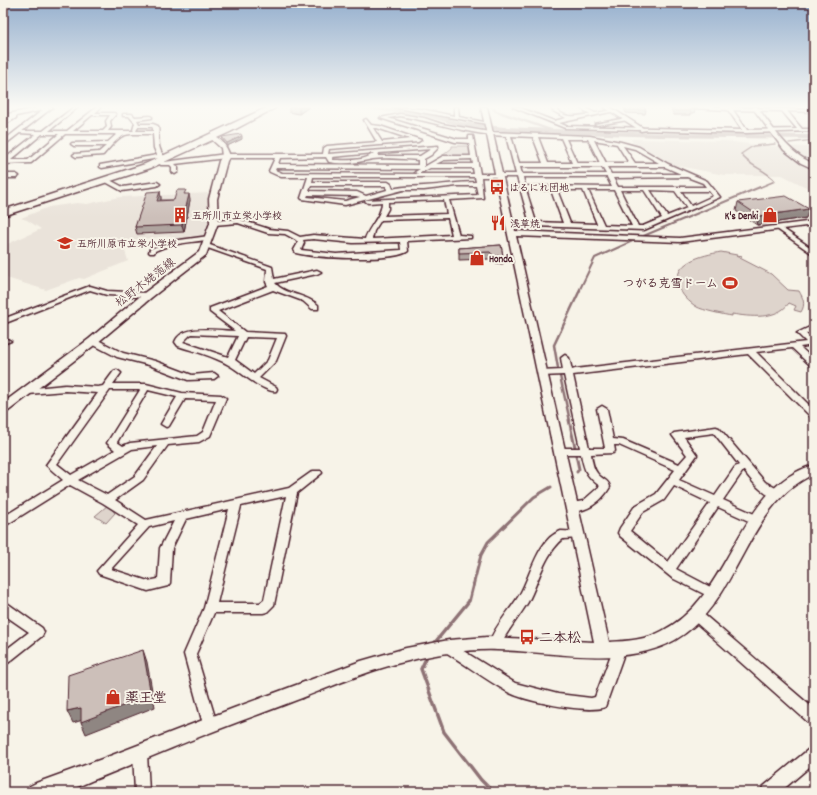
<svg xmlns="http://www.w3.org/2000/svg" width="817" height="795" viewBox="0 0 817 795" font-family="Dekko,'Klee One',sans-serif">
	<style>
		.built { fill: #eae3da }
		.green { fill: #ded4cc; stroke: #947a7c }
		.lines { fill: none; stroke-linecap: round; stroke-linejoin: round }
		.stream-far4 { stroke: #8e7275; stroke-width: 1.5 }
		.stream-far3 { stroke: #8e7275; stroke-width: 2 }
		.stream-far2 { stroke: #8e7275; stroke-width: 2.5 }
		.stream-far1 { stroke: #8e7275; stroke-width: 3 }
		.stream { stroke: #8e7275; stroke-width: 3.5 }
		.canal { fill: #bcaaa7; fill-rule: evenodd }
		.river { fill: #bcaaa7; fill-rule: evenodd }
		.minor-casing { stroke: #4a1f2b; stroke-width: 3 }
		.tertiary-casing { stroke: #4a1f2b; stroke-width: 3 }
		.secondary-casing { stroke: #4a1f2b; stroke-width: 3 }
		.trunk-casing { stroke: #4a1f2b; stroke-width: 3 }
		.minor { fill: #f7f3e8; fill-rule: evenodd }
		.tertiary { fill: #f7f3e8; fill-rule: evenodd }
		.secondary { fill: #f7f3e8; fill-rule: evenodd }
		.trunk { fill: #f7f3e8; fill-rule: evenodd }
		.wall { fill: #afa49f; stroke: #4a1f2b }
		.shaded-wall { fill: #8f8682; stroke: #4a1f2b }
		.building { fill: #ccbfb9; stroke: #4a1f2b }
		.labels { text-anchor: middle; stroke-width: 4; stroke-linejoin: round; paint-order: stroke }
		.far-poi-label { font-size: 10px; font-weight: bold; fill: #4a1f2b; stroke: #f7f3e8; text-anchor: start }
		.street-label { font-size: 12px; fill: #4a1f2b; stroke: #f7f3e8 }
		.poi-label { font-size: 12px; font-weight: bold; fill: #4a1f2b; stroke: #f7f3e8; text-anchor: end }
		.near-poi-label { font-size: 14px; font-weight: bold; fill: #4a1f2b; stroke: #f7f3e8; text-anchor: start }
	</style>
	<rect width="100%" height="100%" fill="#f7f3e8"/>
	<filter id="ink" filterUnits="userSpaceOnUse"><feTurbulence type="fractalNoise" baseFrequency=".025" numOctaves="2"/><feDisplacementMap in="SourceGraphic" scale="8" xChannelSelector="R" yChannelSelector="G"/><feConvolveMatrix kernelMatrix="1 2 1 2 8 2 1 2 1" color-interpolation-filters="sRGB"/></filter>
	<g filter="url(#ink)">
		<path class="built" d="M631 139 725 141 766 146 814 147V191L782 175H724L669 164 634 145Z
			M210 193 209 224 205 236 176 241 170 236 122 241 128 261 84 279 79 278 46 290 3 277V246L41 229 27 220 21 218 49 207 77 203 87 204 120 197Z"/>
		<path class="green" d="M452 146H471L472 156H442L452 148Z
			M721 252 742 256H736L771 274 788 290 799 291C803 298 806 304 801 312L794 310 796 306 789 303C777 320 750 317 732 314V316C725 315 702 310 697 307 689 302 681 295 679 286 671 262 703 255 721 252Z
			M108 505 115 513 106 523 95 516Z"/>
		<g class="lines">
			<path class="stream-far4" d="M789 143 814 140
				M758 188 775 181C766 169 749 167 741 154L753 146 775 144"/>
			<path class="stream-far3" d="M641 237 760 187
				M579 291 595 258 637 239"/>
			<path class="stream-far2" d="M558 368 554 345 580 290
				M560 376 570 421"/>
			<path class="stream-far1" d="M569 420 575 447
				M576 455 579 469 577 472
				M473 586 481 555 488 542 534 497 551 487"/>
			<path class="stream" d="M432 646 469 601 473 585
				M428 654 421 669 444 732 481 780 493 792"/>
			<path class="canal" d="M490 107H494L497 110 557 131 553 132 495 112Z"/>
			<path class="river" d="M362 107H379L424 112 461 122 504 127 659 133 814 135V139L659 137 504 131 461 126 424 116 365 109Z"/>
			<g class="minor-casing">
				<path id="minor" d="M74 107H78L49 131H67L97 107H101L95 113H114L116 114 110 121 111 127 108 131H134L133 130 135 123 129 116H123V114H132L135 117 150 116 152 117V118L137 120 139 124H153L158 126C160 139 155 148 167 159L164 161 159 158 102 168 100 167V165L157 155 154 148 153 134C121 134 124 131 103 155L76 157 73 155 74 154 99 152 106 146H74L71 144 72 143 108 142 117 134H65L31 163 3 164V160L36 134 19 133H17V131H43ZM92 115H110L106 121 107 127 103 131H73ZM138 127H152L153 128V131H136ZM42 134H59L28 160H11Z
					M393 107 421 109 454 116V107H458L459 117 489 123 487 124Z
					M513 107H518L554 121 566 118 553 111 551 107H555C564 120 577 116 590 114L579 107H584L595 113 613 110 615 111 559 123 566 126 742 130 728 110 693 108 691 107H729L814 110V112L787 111 802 129H814V131L746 133 565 128ZM733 110 782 111 797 129 747 130Z
					M12 113 16 114V118L3 126V123L12 116Z
					M400 114 424 118 442 124 490 132 590 136 621 142 639 147 668 164 707 181 720 197 644 230 533 226 530 224 517 177H481L483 198 449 200 459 235 471 236V238L407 241 408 251C395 262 314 258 296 253L294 250 298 243 296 240 285 234 268 233 238 223 214 225 211 223 214 221 238 219 269 229 288 231 300 237 313 235 365 239C369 226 382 216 382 202L368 203 365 201 366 200 478 195 476 186H457L424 190H403L345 205 302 199 301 198 308 177H281L270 172 269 171 275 158H226L175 164 178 167V172L175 174 172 172V167L170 165H161L155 161 158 159 164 162 226 154H323L324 148 327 146 377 142 364 120 366 119 371 125 380 126 421 140 418 142 329 149 328 154 438 146V148L431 155 424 159V167L443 156H471L469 143 455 142 380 118ZM400 116C436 122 469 135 506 136L516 174H480L473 136H469V139H457L388 118ZM373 128H377L410 139 382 142ZM511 136 533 137 543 163H519ZM538 137 561 138 572 163H548ZM566 139H588L600 163H577ZM594 140 617 144 629 163H606ZM623 146 635 149 659 163H635ZM431 149 420 156H378L379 153ZM374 153C364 162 345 160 333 160L332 157ZM326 157 329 162C344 165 359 162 373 159 385 157 406 159 418 160V165L278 164 280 158ZM472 159 473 164H436L444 160ZM520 167H602L606 174H522ZM607 167H665L681 174H611ZM276 168 420 169 415 172 418 174 282 173 275 170ZM430 168H473L474 174H418ZM313 177H475L476 182C458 182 442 185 424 186 413 187 403 186 393 189L391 184 388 182H312ZM523 177H607L612 187 525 186ZM687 177 703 183 706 187H618L613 178ZM311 186H386L387 190 366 196 357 192 309 191ZM526 190H551L563 223 536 222ZM557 190H583L597 224 570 223ZM588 190H614L632 226 604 225ZM620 190H644L662 218 643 226H638ZM650 190 675 191 687 208 667 216ZM681 191H709L713 196 691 206ZM308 195 356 196 360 197 345 201 307 197ZM444 200 447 214 384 216 388 209V202ZM448 218 452 235 372 239 374 231 381 220ZM313 239 353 243 400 242 401 250 336 254 301 250 304 243 303 240Z
					M626 118 628 119V120L597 125 595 124Z
					M3 174H16L19 176 16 178H3Z
					M104 179H108L123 187 157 182 160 184 157 186 122 191 104 181Z
					M779 226 814 250V255L777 229 776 228Z
					M209 236 211 237V239C192 243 174 242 155 251L154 253H150L149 252 150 249 172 241Z
					M207 244 272 267 274 279 317 270 321 272 317 274 275 283C285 295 306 294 318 305V309H312L303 301 273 290 218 311 245 332 285 334 286 336 276 361 259 378 276 387 277 389 276 391C267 393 246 377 238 371 221 358 199 353 178 346L175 342C182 323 219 331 235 331L210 312V308L268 286 266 282 267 269 205 247 204 246ZM192 334 238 336 228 357 183 342 190 335ZM246 337 277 338 268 360 254 374 235 360Z
					M90 286 107 291 148 293 152 295 148 297 107 295 90 290 3 324V319Z
					M814 325V330L806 334 814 340V345L800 347 814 360V367L811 366 792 348 756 352 814 410V418L811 417 748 354 573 375 589 448H605L597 409 602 406 607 409 613 439 623 440 679 464 687 455 672 435 674 433 716 427 719 428 765 482 781 491 782 494 781 497C767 501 751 480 744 471H743L723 500 761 517 762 520 761 523 757 524 753 523 718 507 676 569 718 591 720 594 718 597 714 599 672 578 620 536 618 533 620 528 635 506 656 494 675 470 619 445H614L615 451 613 453 591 454C592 461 593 468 597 473 601 479 609 480 610 487 602 501 585 515 567 510L566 507 567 504 583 501 600 486C586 476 584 470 581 454H559L554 451 559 448H580L564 375 542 376 538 373 539 371 563 370 561 358 565 355 569 358 572 370 575 369 806 342 797 333ZM714 433 739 465 735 467 715 496 679 480 697 455 684 437ZM674 486 710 503 668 562 630 531 643 512 664 500Z
					M7 339 11 341 3 344V340Z
					M90 339H96L123 353 155 361 192 375 214 373 218 376 214 379 188 380 149 365 117 357 90 343 89 341Z
					M117 370 121 373 113 384H146L182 393 221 395 226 398 210 436 199 442 168 445 143 480 115 500 146 520 289 488 313 471H321L322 473 297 493 274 605 267 612 263 613H214L196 654 217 724 215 729 210 730 205 729 203 724 184 654 204 608 229 509 186 519 172 548 170 583 168 586 148 591 99 574 97 571 138 525 103 503 70 485 3 527V517L63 480 46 465 98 393 65 391 28 394 25 393 24 391 25 389 65 385 98 387 103 386 114 371ZM110 390H140L107 443 115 450 71 475 57 464ZM148 390 177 397 161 424 166 427 169 426 185 399 216 400 203 432 197 436 130 443 123 446 117 442ZM157 446 135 476 107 495 78 480 132 449ZM286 496 264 600 260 603H217L241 506ZM174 521 160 548 158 579 148 581 111 569 149 527Z
					M561 531 581 532 583 535 581 538 563 539C544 555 539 581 528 602 519 617 507 631 499 647L495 648 491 647 489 643C496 624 510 611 520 594 531 575 538 538 561 531Z
					M3 602 7 603 42 628 44 632 42 636 8 663 3 665V652L29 632 3 614Z
					M697 611 701 612 814 709V724L809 723 693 620 691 616 693 612Z
					M449 642 515 683 558 694 591 698 595 697 615 644 620 643 625 644 626 648 605 707C588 714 522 701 506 691 485 679 465 664 444 651L443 647 444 643Z
					M140 746 145 748 147 753 149 792H135L133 753 135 748Z
					M814 747V763L780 792H761L763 787 809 749Z"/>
			</g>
			<g class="tertiary-casing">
				<path id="tertiary" d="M42 107H53L3 146V141L43 110 3 119V115Z
					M481 107H487L515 231 680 238 814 221V225L680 242 516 236 609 642C627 641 646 640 662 631 733 596 736 487 814 465V474C743 506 741 602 675 640 624 669 553 651 497 650 468 649 437 654 408 661 372 669 337 684 302 698 258 715 215 730 172 748 147 758 122 769 96 779 86 783 74 789 63 792 52 794 38 792 27 792L30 786 36 783 102 759 234 708 361 661 406 648 449 640 487 637 594 642Z
					M604 107H610L646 130 641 131Z
					M752 107H757C774 129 787 152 814 164V169L801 163 784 150Z"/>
			</g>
			<g class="secondary-casing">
				<path id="secondary" d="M210 136C220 135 227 147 230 156L227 161 217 199 218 223 206 255 152 297 97 343 7 412 3 413V403L89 339 144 293 199 252 210 223 209 199 219 161 222 156 221 148 210 138Z"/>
			</g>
			<g class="trunk-casing">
				<path id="trunk" d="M268 107H277L230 132 151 168 3 216V210L145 164Z"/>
			</g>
			<use href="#minor" class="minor"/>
			<use href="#tertiary" class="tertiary"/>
			<use href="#secondary" class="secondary"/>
			<use href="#trunk" class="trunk"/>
		</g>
		<path class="wall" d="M289 107H309L299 114 289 112Z
			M623 107H644L646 110 645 114 626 113Z
			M670 107H693L695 109 694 113H690V115H674Z
			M222 137 242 139 227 146 223 140Z
			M160 191 161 198V200H174L186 194 190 200 184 232 137 234 135 227Z
			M738 202 806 218 757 225 736 211Z
			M501 245 503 256V264L494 263 489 259 459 260V248Z"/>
		<path class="shaded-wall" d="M301 107H309L299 114V108Z
			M242 136V139L227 146V143Z
			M160 191 161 198 159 207 157 201Z
			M189 194 190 200 184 232 182 225Z
			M809 209 806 218 757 225 759 216Z
			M143 650 147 662 155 707 86 734 81 722Z
			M81 708 86 719 73 723 67 711Z"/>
		<path class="building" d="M625 107H644L646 110H626Z
			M672 107H693L695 109H690L691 111H675Z
			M241 134 242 136 227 143 222 137Z
			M177 190H186L184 194H189L182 225 135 227 147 192 160 191 157 201 174 200Z
			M786 196 809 209 759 216 738 202Z
			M501 245 503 256H494L490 252 459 253V248Z
			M143 650 151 695 81 722V708L67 711 68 675Z"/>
	</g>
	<linearGradient id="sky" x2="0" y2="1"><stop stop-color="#96b0ce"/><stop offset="0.49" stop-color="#fbfaf5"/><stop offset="1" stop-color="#fbfaf5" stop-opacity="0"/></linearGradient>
	<rect width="817" height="218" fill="url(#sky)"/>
	<defs>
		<g id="bus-bare" transform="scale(1.2)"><path d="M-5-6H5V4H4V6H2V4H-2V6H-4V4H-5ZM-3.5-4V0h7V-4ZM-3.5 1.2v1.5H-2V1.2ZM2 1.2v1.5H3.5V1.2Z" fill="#c8321e" stroke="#f7f3e8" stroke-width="2.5" paint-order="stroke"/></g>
		<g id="building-bare" transform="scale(1.2)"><path d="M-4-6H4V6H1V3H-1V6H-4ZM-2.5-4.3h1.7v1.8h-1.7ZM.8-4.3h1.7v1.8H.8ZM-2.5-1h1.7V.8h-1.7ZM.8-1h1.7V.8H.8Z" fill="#c8321e" stroke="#f7f3e8" stroke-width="2.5" paint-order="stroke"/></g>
		<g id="shop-bare" transform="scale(1.2)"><path d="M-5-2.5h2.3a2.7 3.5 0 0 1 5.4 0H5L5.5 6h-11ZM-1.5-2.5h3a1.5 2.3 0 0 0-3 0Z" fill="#c8321e" stroke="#f7f3e8" stroke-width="2.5" paint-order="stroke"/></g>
		<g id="restaurant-bare" transform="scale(1.2)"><path d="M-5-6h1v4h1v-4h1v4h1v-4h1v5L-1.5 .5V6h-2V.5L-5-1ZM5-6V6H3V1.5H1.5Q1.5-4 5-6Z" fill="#c8321e" stroke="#f7f3e8" stroke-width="2.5" paint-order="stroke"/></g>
		<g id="school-bare" transform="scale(1.2)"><path d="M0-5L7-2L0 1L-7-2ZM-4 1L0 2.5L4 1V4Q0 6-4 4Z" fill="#c8321e" stroke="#f7f3e8" stroke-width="2.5" paint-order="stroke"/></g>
		<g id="stadium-bare" transform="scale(1.2)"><path d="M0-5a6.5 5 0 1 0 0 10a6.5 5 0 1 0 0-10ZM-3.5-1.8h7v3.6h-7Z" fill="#c8321e" stroke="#f7f3e8" stroke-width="2.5" paint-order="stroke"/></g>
	</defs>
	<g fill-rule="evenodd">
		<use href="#bus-bare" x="497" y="187"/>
		<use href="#building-bare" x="180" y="215"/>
		<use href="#shop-bare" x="770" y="215"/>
		<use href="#restaurant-bare" x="498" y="223"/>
		<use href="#school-bare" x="65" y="243"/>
		<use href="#shop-bare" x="477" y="258"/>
		<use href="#stadium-bare" x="730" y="283"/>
		<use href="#bus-bare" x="527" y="637"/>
		<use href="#shop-bare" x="113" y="697"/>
	</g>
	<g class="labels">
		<g class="far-poi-label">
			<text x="509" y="191">はるにれ団地</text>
			<text x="192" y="219">五所川市立栄小学校</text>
			<text x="758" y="219" text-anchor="end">K's Denki</text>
			<text x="510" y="227">浅草焼</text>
			<text x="77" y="247">五所川原市立栄小学校</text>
			<text x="489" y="262">Honda</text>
		</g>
		<g class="street-label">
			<text transform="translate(145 282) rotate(-38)" y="4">松野木姥萢線</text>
		</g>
		<g class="poi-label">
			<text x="718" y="287">つがる克雪ドーム</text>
		</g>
		<g class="near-poi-label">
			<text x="539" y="642">二本松</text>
			<text x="125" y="702">薬王堂</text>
		</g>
	</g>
	<rect width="817" height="795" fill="none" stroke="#f7f3e8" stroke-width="16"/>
	<rect x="8" y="8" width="801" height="779" fill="none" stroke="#4a1f2b" stroke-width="1.5" filter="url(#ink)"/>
</svg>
